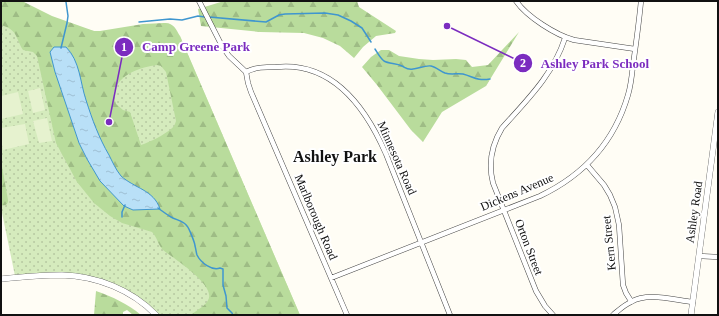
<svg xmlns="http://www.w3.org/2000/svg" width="719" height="316" viewBox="0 0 719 316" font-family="Georgia,serif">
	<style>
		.green { fill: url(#green-dots) }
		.forest { fill: url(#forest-firs); fill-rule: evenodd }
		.pitch { fill: #e6f2cf }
		.water { fill: url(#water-ripples); stroke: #3f96cf }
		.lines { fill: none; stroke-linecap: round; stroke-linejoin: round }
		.stream { stroke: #3f96cf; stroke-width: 1.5 }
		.minor-casing { stroke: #444; stroke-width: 5.5 }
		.tertiary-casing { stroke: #444; stroke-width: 6 }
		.minor { stroke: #fff; stroke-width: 4.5 }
		.tertiary { stroke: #fff; stroke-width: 5.5 }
		.labels { text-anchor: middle; stroke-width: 4; stroke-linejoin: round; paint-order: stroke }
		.street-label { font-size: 12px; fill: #111; stroke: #fff }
		.district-label { font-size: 16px; font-weight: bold; fill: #111; stroke: #fff }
		.leader { fill: none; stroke: #7b2cbf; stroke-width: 1.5 }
		.callout-dot { fill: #7b2cbf; stroke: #fff; stroke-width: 1.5 }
		.mark-label { font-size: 12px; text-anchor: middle; font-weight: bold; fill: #fff }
		.callout-label { font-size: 13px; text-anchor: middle; font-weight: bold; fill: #7b2cbf; stroke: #fff; stroke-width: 4; stroke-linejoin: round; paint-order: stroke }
	</style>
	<defs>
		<pattern id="green-dots" width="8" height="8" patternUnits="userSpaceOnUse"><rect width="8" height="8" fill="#d5ebbd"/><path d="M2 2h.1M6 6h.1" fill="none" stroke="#b6c8a1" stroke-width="1.8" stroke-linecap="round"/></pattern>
		<pattern id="forest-firs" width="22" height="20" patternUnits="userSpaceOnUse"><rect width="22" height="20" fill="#b9dc9c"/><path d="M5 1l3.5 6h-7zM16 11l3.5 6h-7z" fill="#9ebc85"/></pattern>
		<pattern id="water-ripples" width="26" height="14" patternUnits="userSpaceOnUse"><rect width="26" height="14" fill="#b9e0f7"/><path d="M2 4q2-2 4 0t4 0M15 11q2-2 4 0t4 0" fill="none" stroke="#9ebfd3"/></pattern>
	</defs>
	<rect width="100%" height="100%" fill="#fffdf5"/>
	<path class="green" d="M1 1 57 21 94 31 166 34 180 36 300 315H157L135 297 80 276H15L1 208Z"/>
	<path class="forest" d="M1 1H22L52 16 94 31H100L143 24 164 23C173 22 176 29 180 36L300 315H191C197 310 207 305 209 298 213 283 173 258 163 250 158 245 157 237 152 232L122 223 110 216 94 203 77 182 56 143 37 56 33 52 23 50C15 37 18 30 1 25ZM157 65 161 66 166 72 176 121C175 124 174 127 171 129 164 135 150 142 141 145L130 112 123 110 116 104C115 100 113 96 114 92 119 74 141 67 157 65Z
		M224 1H357L359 7 396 31 395 33 376 36 363 47 354 58 340 46 323 38 304 33 260 32 201 26 198 9Z
		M519 32 486 86 442 112 423 142 411 130 377 85 362 67 371 57 381 50H389L399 56 419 59 433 60 456 59 466 60 472 67 488 65Z
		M1 161 8 200C8 204 6 206 1 205Z
		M96 291C113 297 128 304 141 315H133L127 310 123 312V315H94Z"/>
	<path class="pitch" d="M40 88 45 110 33 113 28 91Z
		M18 92 23 114 1 119V96Z
		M47 118 52 141 39 143 33 121Z
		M25 124 29 144 3 150 1 140V128Z"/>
	<path class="water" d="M54 47H66C80 61 80 82 86 100 92 119 99 138 109 155 112 161 116 170 121 176 134 188 154 190 160 209L133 210 124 206 100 181 87 159 79 143 55 72 50 52Z"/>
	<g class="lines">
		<path class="stream" d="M209 17 266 22 279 15 285 14 325 13 338 15 351 21 362 28 371 42
			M139 22 170 19 182 20 198 16 205 17
			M61 48 67 23 68 16 66 2
			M375 49C377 52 380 58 384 61 389 64 396 63 402 66 406 68 407 70 413 69 418 69 425 65 431 66 436 67 440 71 445 73 451 75 457 73 463 74 474 77 477 81 490 79
			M158 208C162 211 166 214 171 217 176 220 184 221 187 226 189 228 195 243 195 246 196 249 196 252 197 255 201 263 212 271 220 268L223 269V285L226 296 227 308 232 313 233 315
			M122 217V212L125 205"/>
		<g class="minor-casing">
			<path id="minor" d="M199 1 222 46 229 56 246 72 248 83 251 92 347 315
				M516 1C527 17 556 35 574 40L635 49
				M246 72C255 67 266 67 276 67 333 61 366 108 386 154L450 315
				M587 165 604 185 610 195 615 207 619 225 623 285 626 293 631 301
				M699 256 718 257
				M331 278 540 196C584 175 614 143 628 95 631 85 632 75 633 65 636 44 639 22 641 1
				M553 315 545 306 536 291 493 183C488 163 491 146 502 128 527 100 553 75 565 38
				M613 315C619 310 624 305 631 302 647 292 674 300 693 302"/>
		</g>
		<g class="tertiary-casing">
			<path id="tertiary" d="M1 279C21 277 42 275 62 275 97 276 132 290 156 315
				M691 315 718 112"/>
		</g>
		<use href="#minor" class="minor"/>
		<use href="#tertiary" class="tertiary"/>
	</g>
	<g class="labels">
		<g class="street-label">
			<text transform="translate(397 158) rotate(66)" y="4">Minnesota Road</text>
			<text transform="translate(517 192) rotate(-23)" y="4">Dickens Avenue</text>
			<text transform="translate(694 212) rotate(-82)" y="4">Ashley Road</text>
			<text transform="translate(316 217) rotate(67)" y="4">Marlborough Road</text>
			<text transform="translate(609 243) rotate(-96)" y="4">Kern Street</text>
			<text transform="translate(529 247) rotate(69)" y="4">Orton Street</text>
		</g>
		<g class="district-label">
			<text x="335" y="162">Ashley Park</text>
		</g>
	</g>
	<path class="leader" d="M109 122L124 47M447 26L523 63"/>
	<g class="callout-dot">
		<circle cx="109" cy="122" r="4"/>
		<circle cx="447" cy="26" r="4"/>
		<circle cx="124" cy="47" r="10"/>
		<circle cx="523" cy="63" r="10"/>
	</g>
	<g class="mark-label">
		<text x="124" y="51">1</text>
		<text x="523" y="67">2</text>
	</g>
	<g class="callout-label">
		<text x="196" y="51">Camp Greene Park</text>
		<text x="595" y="68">Ashley Park School</text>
	</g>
	<rect width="719" height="316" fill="none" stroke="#111111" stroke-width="4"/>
</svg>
